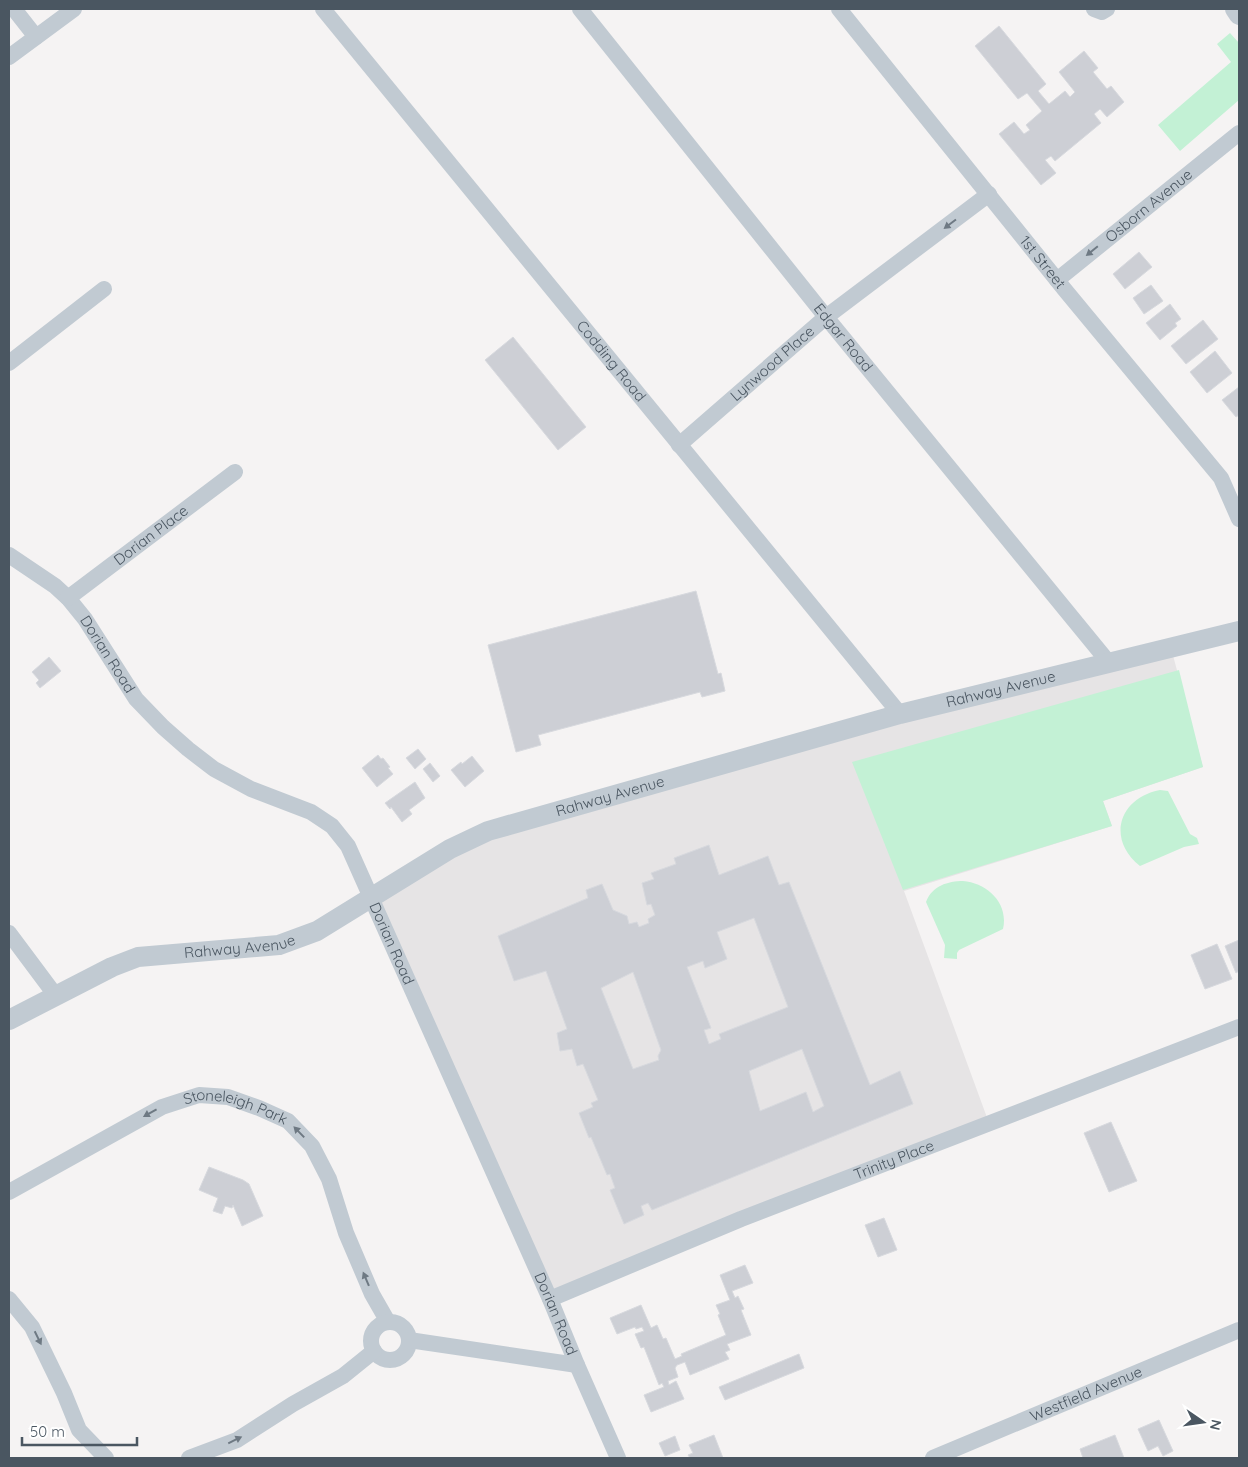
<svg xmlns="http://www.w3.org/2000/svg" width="1248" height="1467" viewBox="0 0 1248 1467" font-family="Quicksand,sans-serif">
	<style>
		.education { fill: #e6e4e5 }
		.green { fill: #c3f1d5 }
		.building { fill: #cdcfd5; stroke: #d7d9de; fill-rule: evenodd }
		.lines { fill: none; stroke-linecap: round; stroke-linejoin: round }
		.minor { stroke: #c1cad2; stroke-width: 16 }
		.tertiary { stroke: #c1cad2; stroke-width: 20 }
		.oneway { fill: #6e7983 }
		.labels { text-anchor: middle; stroke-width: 5; stroke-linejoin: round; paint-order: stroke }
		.street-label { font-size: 15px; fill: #4a5661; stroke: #fff }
	</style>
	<rect width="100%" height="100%" fill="#f5f3f3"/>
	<path class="education" d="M1171 648 1203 767 1103 801 1112 826 904 891 989 1123 550 1299 371 898 450 849Z"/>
	<path class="green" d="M1230 33 1239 43V100L1180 151 1158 125 1231 62 1217 44Z
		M1179 670 1203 767 1103 801 1112 826 903 890 852 762Z
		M1160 790 1168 791 1190 834 1197 838 1199 844 1184 847 1140 866C1106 839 1119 798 1160 790Z
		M963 881C987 883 1009 903 1003 929L959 950 957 953V959L944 958 945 945 926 902C932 886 948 881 963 881Z"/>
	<path class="building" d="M999 26 1046 84 1038 91 1049 104 1065 91 1070 97 1075 92 1059 72 1084 51 1098 68 1093 72 1107 89 1111 86 1124 102 1107 117 1100 109 1094 114 1101 123 1055 161 1051 156 1045 160 1056 173 1041 185 999 134 1014 122 1024 134 1030 130 1026 125 1042 111 1027 93 1018 99 975 46Z
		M1139 252 1152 267 1125 289 1113 274Z
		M1151 285 1163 301 1144 314 1133 298Z
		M1170 304 1181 319 1175 323 1177 326 1160 340 1146 323Z
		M1203 320 1218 339 1186 364 1171 346Z
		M513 337 586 427 558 450 485 360Z
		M1215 351 1232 373 1207 393 1190 372Z
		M1239 387V415L1236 417 1222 400Z
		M696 591 718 674 721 673 725 691 702 697 700 692 538 735 541 745 516 752 488 645Z
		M49 657 61 671 40 688 36 683 39 680 32 672Z
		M418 749 426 759 415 769 406 758Z
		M378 755 381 759 383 758 390 767 388 768 393 774 377 787 362 768Z
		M472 756 484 771 465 787 451 770 461 762 462 764Z
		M430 763 440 776 433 782 423 769Z
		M415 782 425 798 409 810 412 814 402 822 391 807 390 809 385 803Z
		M709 845 719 875 768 856 779 885 789 882 870 1085 900 1071 913 1104 652 1210 648 1203 641 1206 644 1215 624 1224 610 1190 615 1188 610 1174 607 1175 591 1137 589 1138 579 1113 593 1107 591 1103 598 1100 583 1064 577 1066 572 1049 560 1051 557 1033 567 1029 546 971 514 981 498 936 588 898 586 890 602 884 613 910 627 916 629 924 637 922 639 927 649 923 648 919 655 915 651 904 647 905 642 883 654 879 651 873 676 864 674 858ZM754 918 788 1007 719 1034 721 1039 709 1044 704 1030 711 1028 687 967 703 961 705 968 727 959 717 932ZM633 972 661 1050 658 1056 659 1060 633 1069 601 988ZM802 1049 824 1106 813 1112 806 1092 760 1111 749 1071Z
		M1239 940V971L1236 973 1225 946Z
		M1217 944 1232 979 1205 989 1191 955Z
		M1111 1122 1137 1181 1109 1192 1084 1133Z
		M209 1167 243 1180 249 1184 263 1216 242 1226 233 1205 232 1208 225 1206 222 1214 213 1211 218 1198 199 1190Z
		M884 1218 897 1250 878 1257 865 1225Z
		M745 1265 753 1283 732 1291 735 1298 738 1296 744 1309 741 1310 751 1335 727 1344 730 1350 725 1352 729 1359 690 1375 685 1362 677 1365 675 1368 678 1377 668 1381 669 1385 676 1381 684 1399 651 1412 644 1395 664 1387 662 1383 659 1385 644 1347 641 1348 635 1334 644 1331 642 1327 636 1329 635 1327 617 1334 610 1318 641 1305 651 1328 657 1325 663 1339 666 1338 675 1359 682 1356 681 1354 726 1335 718 1315 720 1314 716 1305 730 1300 720 1275Z
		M799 1354 804 1368 725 1400 719 1387Z
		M1159 1420 1173 1451 1163 1456 1158 1446 1148 1451 1138 1429Z
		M714 1435 723 1458H690L688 1455 693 1453 689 1445Z
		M1115 1435 1124 1458H1083L1080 1449Z
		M675 1436 680 1450 665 1456 659 1443Z"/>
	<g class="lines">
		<g class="minor">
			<path d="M14 9 36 37"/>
			<path id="s1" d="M323 9 900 714"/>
			<path id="s2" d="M580 9 826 317 1110 664"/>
			<path id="s3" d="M839 9 1065 290 1221 478 1239 519"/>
			<path d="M1094 9 1102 12 1107 9"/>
			<path d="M9 57 74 9"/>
			<path id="s4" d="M1057 280 1239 133"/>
			<path d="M9 363 104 289"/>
			<path id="s5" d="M679 445 826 317 989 194"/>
			<path id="s6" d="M9 555 55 586 68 598 85 619 136 699 163 727 188 749 214 769 251 789 311 812 332 826 348 846 550 1299 577 1365 618 1458"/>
			<path id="s7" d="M68 598 235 472"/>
			<path d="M9 933 56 996"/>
			<path id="s8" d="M9 1192 162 1107 199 1095 228 1097 259 1108 288 1121 312 1146 329 1179 346 1233 372 1294 388 1322"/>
			<path d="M9 1299 32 1327 64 1393 79 1430 106 1458"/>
			<path id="s9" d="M550 1299 741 1219 1239 1027"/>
			<circle cx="390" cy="1341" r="19"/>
			<path d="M409 1340 577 1365"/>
			<path d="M189 1458 237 1440 293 1404 343 1376 374 1351"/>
			<path id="s10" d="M933 1458 1239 1330"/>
		</g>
		<g class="tertiary">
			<path d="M1235 9 1239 15"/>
			<path id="s11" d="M9 1020 112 967 138 957 279 945 317 931 450 849 488 831 900 714 1239 631"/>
		</g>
	</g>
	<defs><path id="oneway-solid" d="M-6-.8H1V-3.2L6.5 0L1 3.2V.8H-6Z" transform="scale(1.25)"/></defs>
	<g class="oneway">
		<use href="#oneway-solid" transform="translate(950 224) rotate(143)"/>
		<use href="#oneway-solid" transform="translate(1092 251) rotate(141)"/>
		<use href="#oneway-solid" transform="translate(150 1113) rotate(151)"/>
		<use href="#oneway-solid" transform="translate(299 1132) rotate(-134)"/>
		<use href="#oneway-solid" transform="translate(366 1279) rotate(-113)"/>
		<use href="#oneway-solid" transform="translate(38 1338) rotate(64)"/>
		<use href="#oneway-solid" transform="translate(235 1440) rotate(-26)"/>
	</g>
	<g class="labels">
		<g class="street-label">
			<text dy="5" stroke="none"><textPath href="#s4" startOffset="118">Osborn Avenue</textPath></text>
			<text dy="5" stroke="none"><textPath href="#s3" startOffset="325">1st Street</textPath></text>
			<text dy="5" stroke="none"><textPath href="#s2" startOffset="421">Edgar Road</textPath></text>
			<text dy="5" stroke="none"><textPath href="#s1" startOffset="455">Codding Road</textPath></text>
			<text dy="5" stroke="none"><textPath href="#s5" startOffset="124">Lynwood Place</textPath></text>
			<text dy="5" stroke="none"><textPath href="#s7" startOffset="104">Dorian Place</textPath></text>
			<text dy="5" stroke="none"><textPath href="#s6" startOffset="142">Dorian Road</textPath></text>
			<text dy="5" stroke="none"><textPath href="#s11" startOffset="1056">Rahway Avenue</textPath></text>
			<text dy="5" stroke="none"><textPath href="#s11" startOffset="651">Rahway Avenue</textPath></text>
			<text dy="5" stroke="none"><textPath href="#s6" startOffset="564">Dorian Road</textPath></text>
			<text dy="5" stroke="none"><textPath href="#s11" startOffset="246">Rahway Avenue</textPath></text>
			<text dy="5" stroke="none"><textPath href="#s8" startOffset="252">Stoneleigh Park</textPath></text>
			<text dy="5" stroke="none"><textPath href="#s9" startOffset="371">Trinity Place</textPath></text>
			<text dy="5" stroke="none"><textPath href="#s6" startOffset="969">Dorian Road</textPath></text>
			<text dy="5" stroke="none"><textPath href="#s10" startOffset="166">Westfield Avenue</textPath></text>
		</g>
	</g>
	<rect width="1248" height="1467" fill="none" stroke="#4a5661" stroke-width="20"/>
	<g transform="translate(1203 1422) rotate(103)" stroke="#ffffff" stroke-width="4" paint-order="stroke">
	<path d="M0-4L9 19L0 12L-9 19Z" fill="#4a5661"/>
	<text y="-8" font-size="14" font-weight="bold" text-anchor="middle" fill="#4a5661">N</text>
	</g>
	<path d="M22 1437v8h115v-8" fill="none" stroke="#4a5661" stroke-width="2.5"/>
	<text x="30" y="1437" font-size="15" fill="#4a5661" stroke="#ffffff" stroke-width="4" paint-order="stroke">50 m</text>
</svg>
